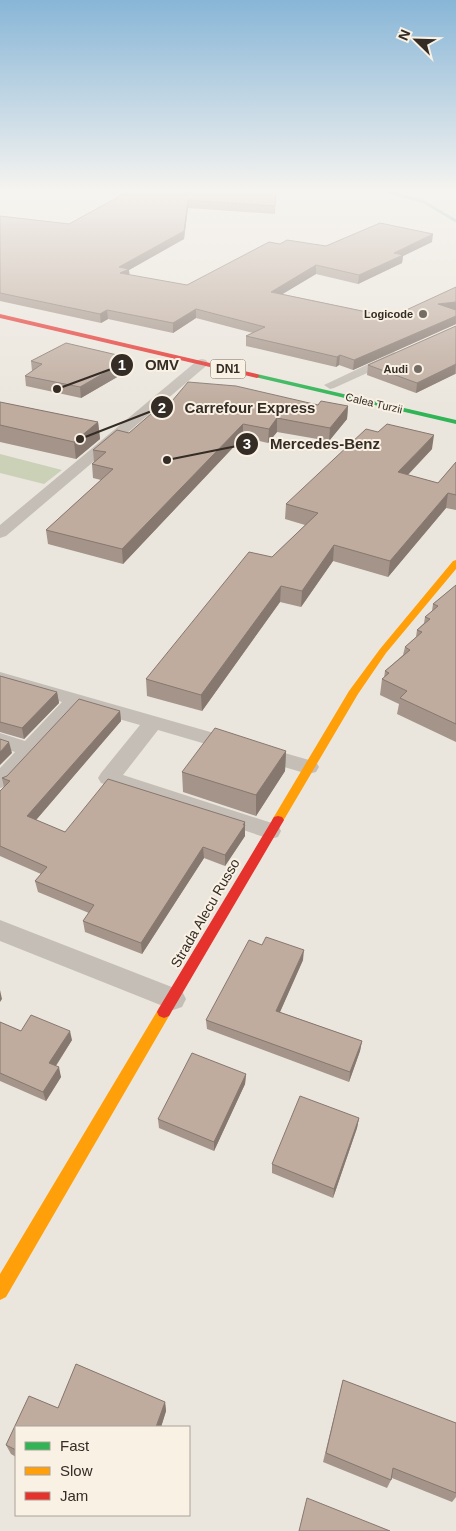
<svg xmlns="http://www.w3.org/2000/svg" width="456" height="1531" viewBox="0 0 456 1531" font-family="Arial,sans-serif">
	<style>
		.green { fill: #cad1b7 }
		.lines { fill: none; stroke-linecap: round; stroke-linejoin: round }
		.stream { stroke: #99babd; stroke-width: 3 }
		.street { fill: #c4beb6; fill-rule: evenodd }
		.fast { fill: #30b455; fill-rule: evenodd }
		.slow { fill: #ff9f0a; fill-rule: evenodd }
		.jam { fill: #e5322d; fill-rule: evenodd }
		.wall { fill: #a49489 }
		.shaded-wall { fill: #86786f }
		.building { fill: #bfac9f; stroke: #86786f }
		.poi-dot { fill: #746d65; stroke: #f9f1e4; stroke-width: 2 }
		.labels { text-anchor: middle; stroke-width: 4; stroke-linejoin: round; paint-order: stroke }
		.far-poi-label { font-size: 11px; font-weight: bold; fill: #342c25; stroke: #f9f1e4; text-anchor: end }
		.far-street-label { font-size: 11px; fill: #342c25; stroke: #f9f1e4 }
		.shield { fill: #f9f1e4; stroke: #6f675e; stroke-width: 1 }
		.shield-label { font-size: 12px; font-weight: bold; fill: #342c25 }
		.street-label { font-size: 14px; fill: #342c25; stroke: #f9f1e4 }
		.leader { fill: none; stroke: #342c25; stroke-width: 2 }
		.callout-dot { fill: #342c25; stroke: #f9f1e4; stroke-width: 2 }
		.mark-label { font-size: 15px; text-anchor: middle; font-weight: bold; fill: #fff }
		.callout-label { font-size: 15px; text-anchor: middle; font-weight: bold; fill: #342c25; stroke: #f9f1e4; stroke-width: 4; stroke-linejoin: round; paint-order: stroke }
	</style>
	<rect width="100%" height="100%" fill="#ebe6dd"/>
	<path class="green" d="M0 454 62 470 44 484 0 473Z"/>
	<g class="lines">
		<path class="stream" d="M386 191 424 202 456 221"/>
		<path class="street" d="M394 352 400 356 398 359 334 388 330 389 324 385Z
			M202 359 206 360 208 363 206 366 6 536 0 538V525L198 360Z
			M0 672 316 762 319 767 316 772 308 774 158 730 123 775 278 825 281 831 278 837 270 839 101 783 98 778 101 773 140 725 80 708 8 786 0 788V768L15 752 0 747V733L25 741 62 702 0 684Z
			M0 920 182 991 186 999 182 1007 173 1010 0 941Z"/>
		<path class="fast" d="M257 374 456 420V424L255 377V375Z"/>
		<path class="slow" d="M456 560V569L386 653 358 694 282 823H274L272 820 349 691 380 649 453 561Z
			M164 1006 169 1008 171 1012 169 1016 6 1297 0 1300V1274L159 1008Z"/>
		<path class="jam" d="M0 314 257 374 260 376 257 378 0 318Z
			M278 816 282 817 284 820 169 1016 164 1018 159 1016 157 1012 159 1008 274 817Z"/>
	</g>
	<path class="wall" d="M129 191 276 192 275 214 188 208 184 239 129 270V275L187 285 280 244 326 246 432 242 403 256 402 263 358 284 316 274 282 294 391 317 456 287V324L353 370 339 365 336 367 246 346V336L253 333 196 318 173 333 108 319 101 323 0 301V216L69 224Z
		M456 326V374H455L416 393 367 375 368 365Z
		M31 361 131 369 81 398 26 386 25 376 32 371Z
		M0 402 98 422 100 439 76 459 0 442Z
		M318 405 348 406 347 419 329 441 277 432 268 443 243 437 123 564 48 544 46 530 101 480 93 478 92 464 94 462 93 450 129 433 167 407Z
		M432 449 408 475 438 483 456 462V510L446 508 388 577 333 561 301 607 280 602 202 711 147 696 146 679 305 525 285 519 286 504Z
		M456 585V742L397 714 399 704 380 695 382 679 384 678 385 671 403 655 405 647 416 637 417 630 424 623 425 617 432 611 433 604Z
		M0 676 57 692 59 703 24 739 0 732Z
		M120 711 121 721 36 820 65 832 245 822V836L225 866 204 858 142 954 85 932 83 921 89 913 38 892 35 881 41 874 0 856V791L4 787 2 778 7 776Z
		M286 751 285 771 256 816 183 792 182 772Z
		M303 960 280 1012 362 1041 360 1051 349 1082 207 1029 206 1020Z
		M0 1022 21 1031 72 1040 56 1066 61 1077 46 1101 0 1081Z
		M246 1074 245 1084 214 1151 159 1128 158 1119Z
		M359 1118 357 1128 333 1198 272 1173V1164Z
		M76 1364 165 1402 166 1411 161 1427H16V1457L11 1454 6 1445 29 1396 58 1408Z
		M343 1380 456 1423V1497L452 1502 392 1478 387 1488 323 1462Z"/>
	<path class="shaded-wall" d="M188 200V208L184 239 129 270 130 277 121 282 119 267Z
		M433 234 432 242 403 256 402 263 358 284 359 275 394 253Z
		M316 265V274L271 301V292Z
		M456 302V311L438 304Z
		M196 309V318L173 333V323Z
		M107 310 108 319 101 323 100 314Z
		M456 316V324L353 370 354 360Z
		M340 355 339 365 336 367 337 357Z
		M130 358 131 369 81 398 80 387Z
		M456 364 455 374 416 393 417 383Z
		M348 406 347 419 329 441 330 428Z
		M277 418V432L268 443 269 429Z
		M98 422 100 439 76 459 74 442Z
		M243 424V437L123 564 122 549Z
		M434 435 432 449 396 487 398 472Z
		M448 493 446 508 388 577 390 561Z
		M334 545 333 561 301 607 302 591Z
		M281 586 280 602 202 711 201 695Z
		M57 692 59 703 24 739 22 728Z
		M120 711 121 721 30 827 27 816Z
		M9 742 12 753 0 765V752Z
		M286 751 285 771 256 816V795Z
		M245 822V836L225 866V855Z
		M203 847 204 858 142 954 141 943Z
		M304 950 303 960 276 1021V1011Z
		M0 990 2 999 0 1002Z
		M70 1031 72 1040 51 1073 49 1063Z
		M362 1041 360 1051 349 1082 350 1072Z
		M59 1067 61 1077 46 1101 43 1092Z
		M246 1074 245 1084 214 1151V1142Z
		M359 1118 357 1128 333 1198 334 1189Z
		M165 1402 166 1411 161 1427H156Z"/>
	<path class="building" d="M129 191 276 192 275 206 188 200 184 231 119 267 129 269 120 273 187 285 269 242 280 244 287 240 326 246 380 223 433 234 394 253 403 255 359 275 316 265 271 292 391 317 456 287V302L438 304 456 310V316L354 360 340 355 337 357 246 336 265 327 196 309 173 323 107 310 100 314 0 293V216L69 224Z
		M456 326V364L417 383 368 365Z
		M66 343 130 358 80 387 25 376 42 364 31 361Z
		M188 382 236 386 318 405 321 401 348 406 330 428 277 418 269 429 243 424 122 549 46 530 113 469 92 464 106 452 93 450 117 430 129 433 160 406 167 407Z
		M0 402 98 422 74 442 0 425Z
		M387 424 434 435 398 472 438 483 456 462V495L448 493 390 561 334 545 302 591 281 586 201 695 146 679 249 552 272 557 318 513 286 504 366 429 378 432Z
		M456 585V724L400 698 407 691 382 679 389 673 385 671 410 650 405 647 422 632 417 630 430 619 425 617 438 606 433 604Z
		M0 676 57 692 22 728 0 722Z
		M79 699 120 711 27 816 65 832 108 779 245 822 243 825H245L225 855 203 847 141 943 83 921 94 905 35 881 47 867 0 846V791L10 781 2 778 7 776Z
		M215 728 286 751 256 795 182 772Z
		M0 739 9 742 0 752Z
		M266 937 304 950 276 1011 362 1041 350 1072 206 1020 249 940 262 945Z
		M31 1015 70 1031 49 1063 59 1067 43 1092 0 1073V1022L21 1031Z
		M192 1053 246 1074 214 1142 158 1119Z
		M300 1096 359 1118 334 1189 272 1164Z
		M76 1364 165 1402 156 1427H16V1450L6 1445 29 1396 58 1408Z
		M343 1380 456 1423V1493L393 1468 391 1480 326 1453Z
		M307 1498 390 1531H299Z"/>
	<linearGradient id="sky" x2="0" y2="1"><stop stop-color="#88b6d7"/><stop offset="0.47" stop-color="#f6f4f0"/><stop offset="1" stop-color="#f6f4f0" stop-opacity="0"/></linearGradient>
	<rect width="456" height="406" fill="url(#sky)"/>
	<g class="poi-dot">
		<circle cx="423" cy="314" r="5"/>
		<circle cx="418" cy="369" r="5"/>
	</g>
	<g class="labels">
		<g class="far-poi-label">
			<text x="413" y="318">Logicode</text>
			<text x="408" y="373">Audi</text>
		</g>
		<g class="far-street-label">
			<text transform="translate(374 403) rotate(13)" y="4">Calea Turzii</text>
		</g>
		<rect class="shield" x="210.5" y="359.5" width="35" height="19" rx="4"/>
		<g class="shield-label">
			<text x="228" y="373">DN1</text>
		</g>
		<g class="street-label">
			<text transform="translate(205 913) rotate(-60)" y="5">Strada Alecu Russo</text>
		</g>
	</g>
	<path class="leader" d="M57 389L122 365M80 439L162 407M167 460L247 444"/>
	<g class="callout-dot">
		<circle cx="57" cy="389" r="5"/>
		<circle cx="80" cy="439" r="5"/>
		<circle cx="167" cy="460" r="5"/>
		<circle cx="122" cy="365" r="12"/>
		<circle cx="162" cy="407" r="12"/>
		<circle cx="247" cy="444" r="12"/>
	</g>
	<g class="mark-label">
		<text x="122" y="370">1</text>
		<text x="162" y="413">2</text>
		<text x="247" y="449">3</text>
	</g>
	<g class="callout-label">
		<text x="162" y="370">OMV</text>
		<text x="250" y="413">Carrefour Express</text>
		<text x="325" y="449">Mercedes-Benz</text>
	</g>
	<rect x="15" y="1426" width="175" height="90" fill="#f9f1e4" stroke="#aaa298"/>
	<rect x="25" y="1442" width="25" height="8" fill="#30b455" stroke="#aaa298"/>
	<text x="60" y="1451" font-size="15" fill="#342c25">Fast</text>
	<rect x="25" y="1467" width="25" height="8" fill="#ff9f0a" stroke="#aaa298"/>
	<text x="60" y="1476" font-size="15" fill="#342c25">Slow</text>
	<rect x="25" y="1492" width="25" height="8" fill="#e5322d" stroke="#aaa298"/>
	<text x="60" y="1501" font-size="15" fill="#342c25">Jam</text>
	<g transform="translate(416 40) rotate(293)" stroke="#f9f1e4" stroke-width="4" paint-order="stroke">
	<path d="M0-4L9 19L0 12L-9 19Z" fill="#342c25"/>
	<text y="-8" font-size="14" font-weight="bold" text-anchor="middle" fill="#342c25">N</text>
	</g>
</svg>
